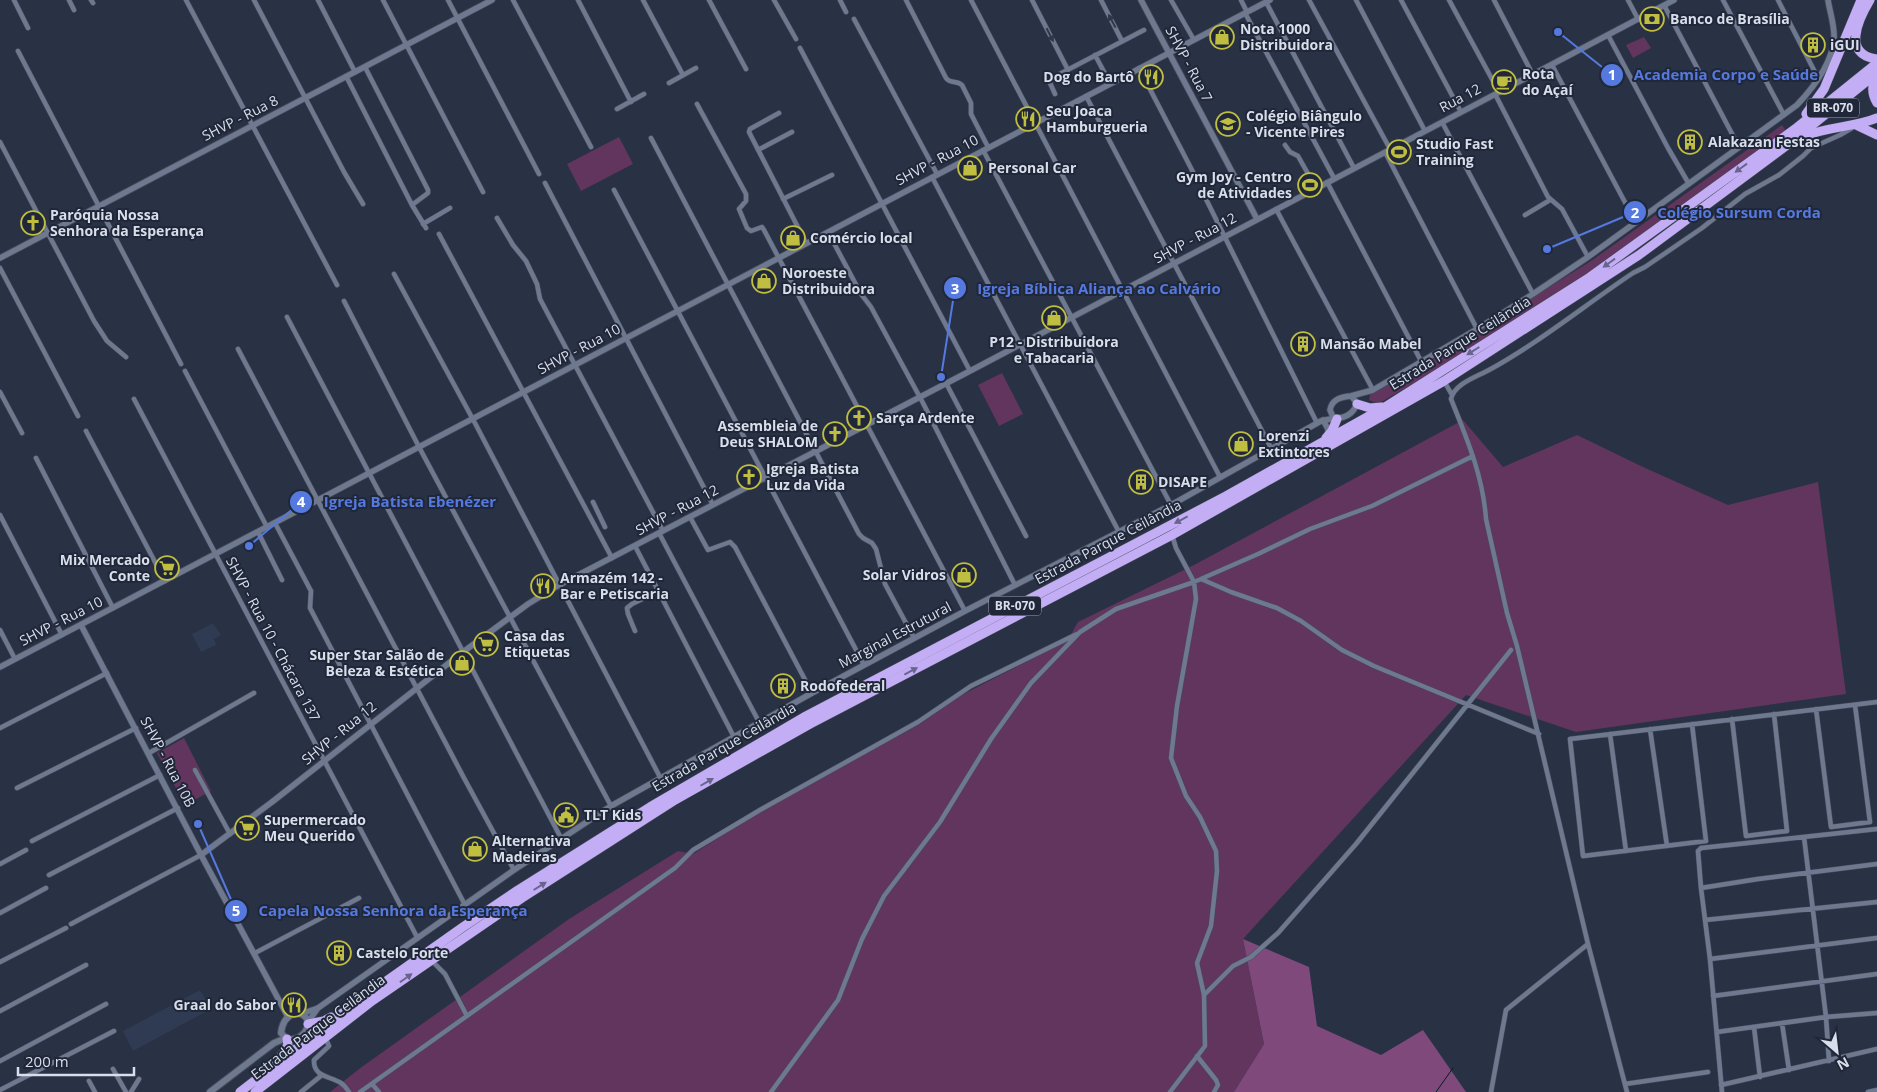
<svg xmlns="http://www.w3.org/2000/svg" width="1877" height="1092" viewBox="0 0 1877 1092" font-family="'Open Sans',sans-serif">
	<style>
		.built { fill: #2f3a53 }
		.green { fill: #61355e }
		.forest { fill: #7f4a7b }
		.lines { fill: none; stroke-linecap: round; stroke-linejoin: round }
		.stream { stroke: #001e21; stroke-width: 1 }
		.minor-casing { stroke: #464c5c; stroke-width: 5.5 }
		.tertiary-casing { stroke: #464c5c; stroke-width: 7 }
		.secondary-casing { stroke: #464c5c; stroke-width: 8 }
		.motorway-casing { stroke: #464c5c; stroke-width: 10 }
		.minor { stroke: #6e788e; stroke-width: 4.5 }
		.tertiary { stroke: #6e788e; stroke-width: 5.5 }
		.secondary { stroke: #6e788e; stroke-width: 6 }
		.motorway { stroke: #c3aef5; stroke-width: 9 }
		.oneway { fill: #2f374a }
		.oneway2 { fill: #69648e }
		.labels { text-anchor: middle; stroke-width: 4; stroke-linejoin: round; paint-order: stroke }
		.shield { fill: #1f2739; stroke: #a1a7b6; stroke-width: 1 }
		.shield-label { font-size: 12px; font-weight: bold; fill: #d9deeb }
		.poi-label { font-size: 14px; font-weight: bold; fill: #d9deeb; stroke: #1f2739; text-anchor: start }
		.street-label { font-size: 14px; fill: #d9deeb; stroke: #1f2739 }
		.leader { fill: none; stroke: #5579de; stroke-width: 2 }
		.callout-dot { fill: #5579de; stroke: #1f2739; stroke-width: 2 }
		.mark-label { font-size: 15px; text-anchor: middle; font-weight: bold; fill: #fff }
		.callout-label { font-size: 15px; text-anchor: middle; font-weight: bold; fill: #5579de; stroke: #1f2739; stroke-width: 4; stroke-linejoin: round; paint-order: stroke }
	</style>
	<rect width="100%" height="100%" fill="#293144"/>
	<path class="built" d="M213 623 221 635 214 639 216 645 201 652 192 634Z
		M200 990 211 1009 133 1051 123 1031Z"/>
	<path class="green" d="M1644 37 1651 48 1633 58 1626 45Z
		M1782 125 1786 131 1591 271 1450 362 1383 401 1376 403 1369 400 1370 394 1480 330 1591 261Z
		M619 137 633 164 581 191 567 164Z
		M1002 373 1023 414 999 426 978 385Z
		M1463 420 1503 467 1577 435 1643 467 1728 505 1818 482 1846 694 1576 732 1466 695 1243 939 1264 1044 1234 1092H330L359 1069 569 919 678 851 693 854 743 822 804 786 917 726 958 697 1068 640 1078 622 1194 565Z
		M184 738 211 791 185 805 157 753Z"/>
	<path class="forest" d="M1243 939 1309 967 1317 1026 1381 1055 1423 1030 1466 1092H1234L1264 1044Z"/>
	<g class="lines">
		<path class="stream" d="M1436 1092 1453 1068"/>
		<g class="minor-casing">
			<path id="minor" d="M14 0 28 28
				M69 0 74 10
				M91 0 93 3
				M186 0 337 285
				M254 0 344 172 363 204
				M318 0 355 72
				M383 0 483 192
				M448 0 539 174
				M513 0 591 147
				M578 0 631 102
				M643 0 683 75
				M709 0 746 69
				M774 0 796 39
				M840 0 846 12
				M906 0 946 78C950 84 957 80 962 85L971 103V114L988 147
				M971 0 1220 477
				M1032 0 1068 70
				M1101 0 1122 41
				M1171 0 1194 40
				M1241 0 1247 12
				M1309 0 1390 149
				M1356 0 1425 131
				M1401 0 1461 112
				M1449 0 1499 92
				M1494 0 1533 75
				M1628 0 1638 19
				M1723 0 1784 115
				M1778 0 1818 78
				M1266 2 1354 168
				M1664 5 1739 147
				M1245 13 1334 178
				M854 19 937 174
				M1608 35 1668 148 1689 184
				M800 48 970 371
				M18 51 181 364
				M1095 55 1110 83
				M1552 65 1636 223
				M1139 68 1194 174
				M346 76 412 205 428 193V190L365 67
				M669 83 696 68
				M1055 94 1050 83 1052 78 1144 30
				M1495 94 1548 197 1562 209 1588 257
				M1086 96 1271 448
				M697 104 746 194V201L739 209 747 228 751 231 762 227 764 230 965 611
				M617 109 644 94
				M779 113 750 129 749 132 806 243
				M1442 122 1533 294
				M651 138 859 534 863 538 872 543 876 549 885 584 914 638
				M0 142 94 321 107 341 126 357
				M1285 145 1290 152 1298 156 1316 188
				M758 150 792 132
				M983 150 1171 505
				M1385 152 1477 329
				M932 177 1119 532
				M1327 182 1421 361
				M545 183 713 505
				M614 190 864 665
				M1204 195 1317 423
				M783 199 832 175
				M412 205 426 228
				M1276 209 1373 390
				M1525 215 1550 200
				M497 218 513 245 526 261 537 284 540 299 663 531
				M423 224 450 208
				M828 232 861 294 871 307 923 403 1015 585
				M439 234 612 558
				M0 268 78 416
				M394 274 476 425 661 779
				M344 301 419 447 611 806
				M287 317 561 838
				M238 349 464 778 514 870
				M185 371 267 527
				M1444 381 1452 395
				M946 383 1026 536
				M0 392 22 433
				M134 399 417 937
				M86 431 165 581
				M36 458 113 608
				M593 502 605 527
				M0 515 62 635
				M690 517 708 550 730 542 735 547 812 693
				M275 523 311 591 310 608 465 905
				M258 532 282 580
				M659 533 759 722
				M635 546 734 737
				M1201 579 1231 592 1277 608 1301 621 1342 650 1374 666 1539 734
				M0 630 15 659
				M635 631 628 614 627 608 632 604 659 591
				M1816 709 1831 827 1870 822 1855 705
				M1732 719 1746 836 1787 831 1774 714
				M1692 724 1706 841 1583 856 1570 739 1877 702
				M0 728 107 673
				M1650 729 1667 846
				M1610 734 1626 851
				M149 753 254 693
				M195 770 230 834
				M17 788 136 728
				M1804 837 1826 1017 1829 1061
				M32 841 160 775
				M0 864 26 850
				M49 875 178 808
				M1701 888 1758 879 1877 864
				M0 913 46 888
				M1705 920 1877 902
				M71 924 201 855
				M255 953 359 898
				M1710 959 1877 938
				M432 961 445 974 467 1016
				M0 962 66 928
				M1204 995 1233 966 1251 957 1278 933 1356 844 1511 650
				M1713 996 1877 974
				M0 1011 86 965
				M1782 1023 1789 1070
				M1754 1027 1760 1077
				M1717 1032 1826 1017 1877 1013
				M325 1037 329 1046 314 1060C313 1077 330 1076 341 1083 344 1085 347 1089 349 1092
				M1197 1056 1216 1080 1218 1085 1214 1092
				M0 1061 106 1004
				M113 1069 126 1092
				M89 1081 95 1092
				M372 1084 379 1092
				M1625 1084 1708 1072
				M1721 1085 1877 1049
				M0 1090 114 1031
				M131 1092 139 1079
				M301 1092 322 1075
				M360 1092 675 868 693 850 760 810 918 722 971 686 1077 634
				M771 1092 838 1000 862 939 884 896 940 822 991 739 1031 683 1080 632 1116 609 1194 582 1258 554 1310 529 1372 506 1473 456
				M1170 1092 1205 1046 1204 995 1197 963 1211 926 1217 871 1216 851 1200 817 1186 796 1171 758 1177 706 1196 599 1194 582 1176 548 1172 535
				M1491 1092 1506 1010 1588 944
				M1627 1092 1588 944 1517 646 1507 613 1486 519C1483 476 1467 439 1451 399 1454 384 1476 377 1489 370 1540 342 1585 305 1633 273L1645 267 1702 228 1745 194 1779 175 1803 156 1811 148 1840 135 1852 128
				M1722 1092 1710 959 1701 888 1698 851 1701 848 1877 829
				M1868 1092 1877 1090"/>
		</g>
		<g class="tertiary-casing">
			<path id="tertiary" d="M1141 0 1257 219
				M0 258 492 0
				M1351 396 1373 390 1477 329 1533 294 1588 257 1797 105C1813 88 1832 63 1834 39 1835 27 1830 13 1828 0
				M1351 396 1357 403C1354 414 1343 420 1333 417L1330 410C1332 399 1341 397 1351 396Z
				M1323 420 1328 429V436
				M81 625 201 855 288 1017
				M0 667 1270 0
				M201 855 272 802 463 652 528 604 559 585 970 371 1674 0
				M301 1014 318 1008 514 870 611 806 812 693 965 611 1171 505 1321 421 1335 418
				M308 1022 318 1008"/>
		</g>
		<g class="secondary-casing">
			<path id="secondary" d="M295 1013C318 1014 307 1043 287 1039L281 1033C282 1024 286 1016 295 1013Z
				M210 1092 274 1043 286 1038"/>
		</g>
		<g class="motorway-casing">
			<path id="motorway" d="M1870 0C1858 20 1842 55 1877 59
				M1877 75C1871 85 1871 93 1877 103
				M1806 114 1824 89 1861 0
				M1856 125 1877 135
				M1803 137C1827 126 1853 128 1877 118
				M1357 404 1370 408 1382 407
				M1326 438 1332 431 1337 419
				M308 1024 324 1021 331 1017
				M281 1056 288 1045 287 1039
				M240 1092 358 1001 463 927 518 890 650 807 806 716 1226 496 1385 407 1590 277 1795 129 1877 63
				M255 1092 372 1001 522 898 675 800 810 724 1172 535 1444 381 1639 255 1790 143 1877 73"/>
		</g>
		<use href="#minor" class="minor"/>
		<use href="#tertiary" class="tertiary"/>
		<use href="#secondary" class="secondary"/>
		<use href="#motorway" class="motorway"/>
	</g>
	<defs><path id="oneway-solid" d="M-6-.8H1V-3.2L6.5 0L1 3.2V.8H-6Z" transform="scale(1.25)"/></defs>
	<g class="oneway">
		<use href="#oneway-solid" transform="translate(1112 21) rotate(-118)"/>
		<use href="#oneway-solid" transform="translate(1050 35) rotate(63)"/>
	</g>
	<g class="oneway2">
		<use href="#oneway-solid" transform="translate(1741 168) rotate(144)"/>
		<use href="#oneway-solid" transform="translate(1609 263) rotate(144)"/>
		<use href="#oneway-solid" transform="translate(1473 351) rotate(148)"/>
		<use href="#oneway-solid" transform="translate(1181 520) rotate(152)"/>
		<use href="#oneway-solid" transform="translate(911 671) rotate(-28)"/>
		<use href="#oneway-solid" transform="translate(707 782) rotate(-30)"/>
		<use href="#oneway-solid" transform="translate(540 886) rotate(-32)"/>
		<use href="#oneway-solid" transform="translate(406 978) rotate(-35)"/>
	</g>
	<defs>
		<g id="bank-ring" transform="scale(1.25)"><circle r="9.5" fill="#1f2739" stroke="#c0be41" stroke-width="1.5"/><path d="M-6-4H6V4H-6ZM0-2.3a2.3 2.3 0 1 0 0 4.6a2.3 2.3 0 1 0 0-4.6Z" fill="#c0be41"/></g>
		<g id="shop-ring" transform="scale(1.25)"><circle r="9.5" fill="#1f2739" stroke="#c0be41" stroke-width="1.5"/><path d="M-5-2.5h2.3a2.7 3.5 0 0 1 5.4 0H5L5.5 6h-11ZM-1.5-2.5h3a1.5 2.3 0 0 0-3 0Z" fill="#c0be41"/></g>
		<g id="building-ring" transform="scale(1.25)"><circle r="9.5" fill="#1f2739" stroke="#c0be41" stroke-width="1.5"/><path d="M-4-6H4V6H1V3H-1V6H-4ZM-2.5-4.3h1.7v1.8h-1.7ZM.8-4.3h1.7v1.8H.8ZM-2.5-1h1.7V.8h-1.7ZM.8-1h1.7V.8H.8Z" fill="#c0be41"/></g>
		<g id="restaurant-ring" transform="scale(1.25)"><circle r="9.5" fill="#1f2739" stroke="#c0be41" stroke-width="1.5"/><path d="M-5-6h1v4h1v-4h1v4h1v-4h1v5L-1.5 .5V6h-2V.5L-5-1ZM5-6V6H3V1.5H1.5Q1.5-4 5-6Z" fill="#c0be41"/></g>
		<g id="cafe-ring" transform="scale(1.25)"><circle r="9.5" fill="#1f2739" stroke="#c0be41" stroke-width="1.5"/><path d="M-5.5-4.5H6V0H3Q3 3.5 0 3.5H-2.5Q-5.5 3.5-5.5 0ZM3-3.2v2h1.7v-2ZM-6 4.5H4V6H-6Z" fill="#c0be41"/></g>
		<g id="school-ring" transform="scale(1.25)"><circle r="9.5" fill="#1f2739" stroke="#c0be41" stroke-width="1.5"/><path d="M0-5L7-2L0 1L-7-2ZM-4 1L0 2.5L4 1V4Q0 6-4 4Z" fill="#c0be41"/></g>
		<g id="stadium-ring" transform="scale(1.25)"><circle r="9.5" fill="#1f2739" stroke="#c0be41" stroke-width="1.5"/><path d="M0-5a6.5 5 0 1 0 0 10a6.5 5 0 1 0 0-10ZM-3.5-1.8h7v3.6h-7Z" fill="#c0be41"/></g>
		<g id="church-ring" transform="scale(1.25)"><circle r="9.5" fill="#1f2739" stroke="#c0be41" stroke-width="1.5"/><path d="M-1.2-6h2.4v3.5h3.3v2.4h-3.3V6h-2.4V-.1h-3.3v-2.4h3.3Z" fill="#c0be41"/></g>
		<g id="supermarket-ring" transform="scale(1.25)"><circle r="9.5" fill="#1f2739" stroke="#c0be41" stroke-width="1.5"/><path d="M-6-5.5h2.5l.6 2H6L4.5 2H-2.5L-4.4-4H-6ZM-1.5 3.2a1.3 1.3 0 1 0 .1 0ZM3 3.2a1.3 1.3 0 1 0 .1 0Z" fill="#c0be41"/></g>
		<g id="civic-ring" transform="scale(1.25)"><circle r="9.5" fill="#1f2739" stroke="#c0be41" stroke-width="1.5"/><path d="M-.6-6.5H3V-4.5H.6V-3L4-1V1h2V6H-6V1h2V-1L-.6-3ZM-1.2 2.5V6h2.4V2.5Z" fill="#c0be41"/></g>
	</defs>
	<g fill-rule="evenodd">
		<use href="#bank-ring" x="1652" y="19"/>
		<use href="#shop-ring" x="1222" y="37"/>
		<use href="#building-ring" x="1813" y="45"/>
		<use href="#restaurant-ring" x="1151" y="77"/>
		<use href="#cafe-ring" x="1504" y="82"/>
		<use href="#restaurant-ring" x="1028" y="119"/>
		<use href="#school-ring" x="1228" y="124"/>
		<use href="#building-ring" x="1690" y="142"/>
		<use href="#stadium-ring" x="1399" y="152"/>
		<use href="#shop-ring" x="970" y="168"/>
		<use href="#stadium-ring" x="1310" y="185"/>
		<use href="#church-ring" x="33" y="223"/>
		<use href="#shop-ring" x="793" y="238"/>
		<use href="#shop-ring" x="764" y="281"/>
		<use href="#shop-ring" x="1054" y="318"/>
		<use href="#building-ring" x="1303" y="344"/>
		<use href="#church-ring" x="859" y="418"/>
		<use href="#church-ring" x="835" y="434"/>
		<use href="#shop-ring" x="1241" y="444"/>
		<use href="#church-ring" x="749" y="477"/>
		<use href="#building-ring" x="1141" y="482"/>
		<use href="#supermarket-ring" x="167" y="568"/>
		<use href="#shop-ring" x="964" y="575"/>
		<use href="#restaurant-ring" x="543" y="586"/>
		<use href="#supermarket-ring" x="486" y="644"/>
		<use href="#shop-ring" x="462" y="663"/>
		<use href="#building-ring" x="783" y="686"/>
		<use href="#civic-ring" x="566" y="815"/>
		<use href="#supermarket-ring" x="247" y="828"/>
		<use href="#shop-ring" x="475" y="849"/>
		<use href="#building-ring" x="339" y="953"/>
		<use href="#restaurant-ring" x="294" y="1005"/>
	</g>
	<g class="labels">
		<g class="shield">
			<rect x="1807" y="98.5" width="52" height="19" rx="4"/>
			<rect x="989" y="596.5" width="52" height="19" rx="4"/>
		</g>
		<g class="shield-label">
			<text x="1833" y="112">BR-070</text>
			<text x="1015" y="610">BR-070</text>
		</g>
		<g class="poi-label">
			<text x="1670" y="24">Banco de Brasília</text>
			<text x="1240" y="34">Nota 1000<tspan x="1240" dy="16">Distribuidora</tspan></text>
			<text x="1830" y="50">iGUI</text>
			<text x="1522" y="79">Rota<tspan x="1522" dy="16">do Açaí</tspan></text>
			<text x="1134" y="82" text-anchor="end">Dog do Bartô</text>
			<text x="1046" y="116">Seu Joaca<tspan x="1046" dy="16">Hamburgueria</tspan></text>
			<text x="1246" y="121">Colégio Biângulo<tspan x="1246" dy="16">- Vicente Pires</tspan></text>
			<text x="1708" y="147">Alakazan Festas</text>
			<text x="1416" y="149">Studio Fast<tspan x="1416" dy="16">Training</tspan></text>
			<text x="988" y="173">Personal Car</text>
			<text x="1292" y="182" text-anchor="end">Gym Joy - Centro<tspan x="1292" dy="16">de Atividades</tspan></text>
			<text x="50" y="220">Paróquia Nossa<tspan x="50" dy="16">Senhora da Esperança</tspan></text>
			<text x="810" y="243">Comércio local</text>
			<text x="782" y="278">Noroeste<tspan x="782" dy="16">Distribuidora</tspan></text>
			<text x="1054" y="347" text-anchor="middle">P12 - Distribuidora<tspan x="1054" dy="16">e Tabacaria</tspan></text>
			<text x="1320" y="349">Mansão Mabel</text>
			<text x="876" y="423">Sarça Ardente</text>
			<text x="818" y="431" text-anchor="end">Assembleia de<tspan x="818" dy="16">Deus SHALOM</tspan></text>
			<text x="1258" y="441">Lorenzi<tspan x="1258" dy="16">Extintores</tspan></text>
			<text x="766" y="474">Igreja Batista<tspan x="766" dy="16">Luz da Vida</tspan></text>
			<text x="1158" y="487">DISAPE</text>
			<text x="150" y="565" text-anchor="end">Mix Mercado<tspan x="150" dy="16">Conte</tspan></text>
			<text x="946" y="580" text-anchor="end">Solar Vidros</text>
			<text x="560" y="583">Armazém 142 -<tspan x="560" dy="16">Bar e Petiscaria</tspan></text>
			<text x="504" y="641">Casa das<tspan x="504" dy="16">Etiquetas</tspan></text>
			<text x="444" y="660" text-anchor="end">Super Star Salão de<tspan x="444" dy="16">Beleza &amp; Estética</tspan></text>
			<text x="800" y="691">Rodofederal</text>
			<text x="584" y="820">TLT Kids</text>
			<text x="264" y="825">Supermercado<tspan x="264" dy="16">Meu Querido</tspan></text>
			<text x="492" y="846">Alternativa<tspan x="492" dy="16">Madeiras</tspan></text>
			<text x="356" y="958">Castelo Forte</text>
			<text x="276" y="1010" text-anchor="end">Graal do Sabor</text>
		</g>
		<g class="street-label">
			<text transform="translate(1189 64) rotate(62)" y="5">SHVP - Rua 7</text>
			<text transform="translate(1460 98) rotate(-28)" y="5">Rua 12</text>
			<text transform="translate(240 118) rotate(-27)" y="5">SHVP - Rua 8</text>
			<text transform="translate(937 160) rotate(-28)" y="5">SHVP - Rua 10</text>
			<text transform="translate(1195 238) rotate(-28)" y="5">SHVP - Rua 12</text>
			<text transform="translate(1460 343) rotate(-32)" y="5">Estrada Parque Ceilândia</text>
			<text transform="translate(579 349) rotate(-28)" y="5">SHVP - Rua 10</text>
			<text transform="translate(677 510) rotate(-28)" y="5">SHVP - Rua 12</text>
			<text transform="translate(1108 542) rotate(-28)" y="5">Estrada Parque Ceilândia</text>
			<text transform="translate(61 621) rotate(-27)" y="5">SHVP - Rua 10</text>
			<text transform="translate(895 635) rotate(-28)" y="5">Marginal Estrutural</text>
			<text transform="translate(273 639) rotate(62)" y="5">SHVP - Rua 10 - Chácara 137</text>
			<text transform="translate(339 733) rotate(-39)" y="5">SHVP - Rua 12</text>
			<text transform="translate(724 747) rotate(-30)" y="5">Estrada Parque Ceilândia</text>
			<text transform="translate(168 762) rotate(62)" y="5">SHVP - Rua 10B</text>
			<text transform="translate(318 1027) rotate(-37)" y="5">Estrada Parque Ceilândia</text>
		</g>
	</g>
	<path class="leader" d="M1558 32L1612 75M1547 249L1635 212M941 377L955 288M249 546L301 502M198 824L236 911"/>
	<g class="callout-dot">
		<circle cx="1558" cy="32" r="5"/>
		<circle cx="1547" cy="249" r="5"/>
		<circle cx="941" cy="377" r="5"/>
		<circle cx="249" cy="546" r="5"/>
		<circle cx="198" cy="824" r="5"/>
		<circle cx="1612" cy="75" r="12"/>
		<circle cx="1635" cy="212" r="12"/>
		<circle cx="955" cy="288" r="12"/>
		<circle cx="301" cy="502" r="12"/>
		<circle cx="236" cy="911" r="12"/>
	</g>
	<g class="mark-label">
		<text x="1612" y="80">1</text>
		<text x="1635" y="218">2</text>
		<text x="955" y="294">3</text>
		<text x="301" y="507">4</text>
		<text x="236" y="916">5</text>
	</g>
	<g class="callout-label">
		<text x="1726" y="80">Academia Corpo e Saúde</text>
		<text x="1739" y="218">Colégio Sursum Corda</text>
		<text x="1099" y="294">Igreja Bíblica Aliança ao Calvário</text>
		<text x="410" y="507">Igreja Batista Ebenézer</text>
		<text x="393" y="916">Capela Nossa Senhora da Esperança</text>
	</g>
	<g transform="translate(1837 1052) rotate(152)" stroke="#1f2739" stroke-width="4" paint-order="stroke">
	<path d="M0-4L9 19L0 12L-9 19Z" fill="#d9deeb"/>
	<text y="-8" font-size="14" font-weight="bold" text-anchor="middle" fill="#d9deeb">N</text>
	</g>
	<path d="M18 1067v8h116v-8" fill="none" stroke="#d9deeb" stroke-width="2.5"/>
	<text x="25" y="1067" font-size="15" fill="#d9deeb" stroke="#1f2739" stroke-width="4" paint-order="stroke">200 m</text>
</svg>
